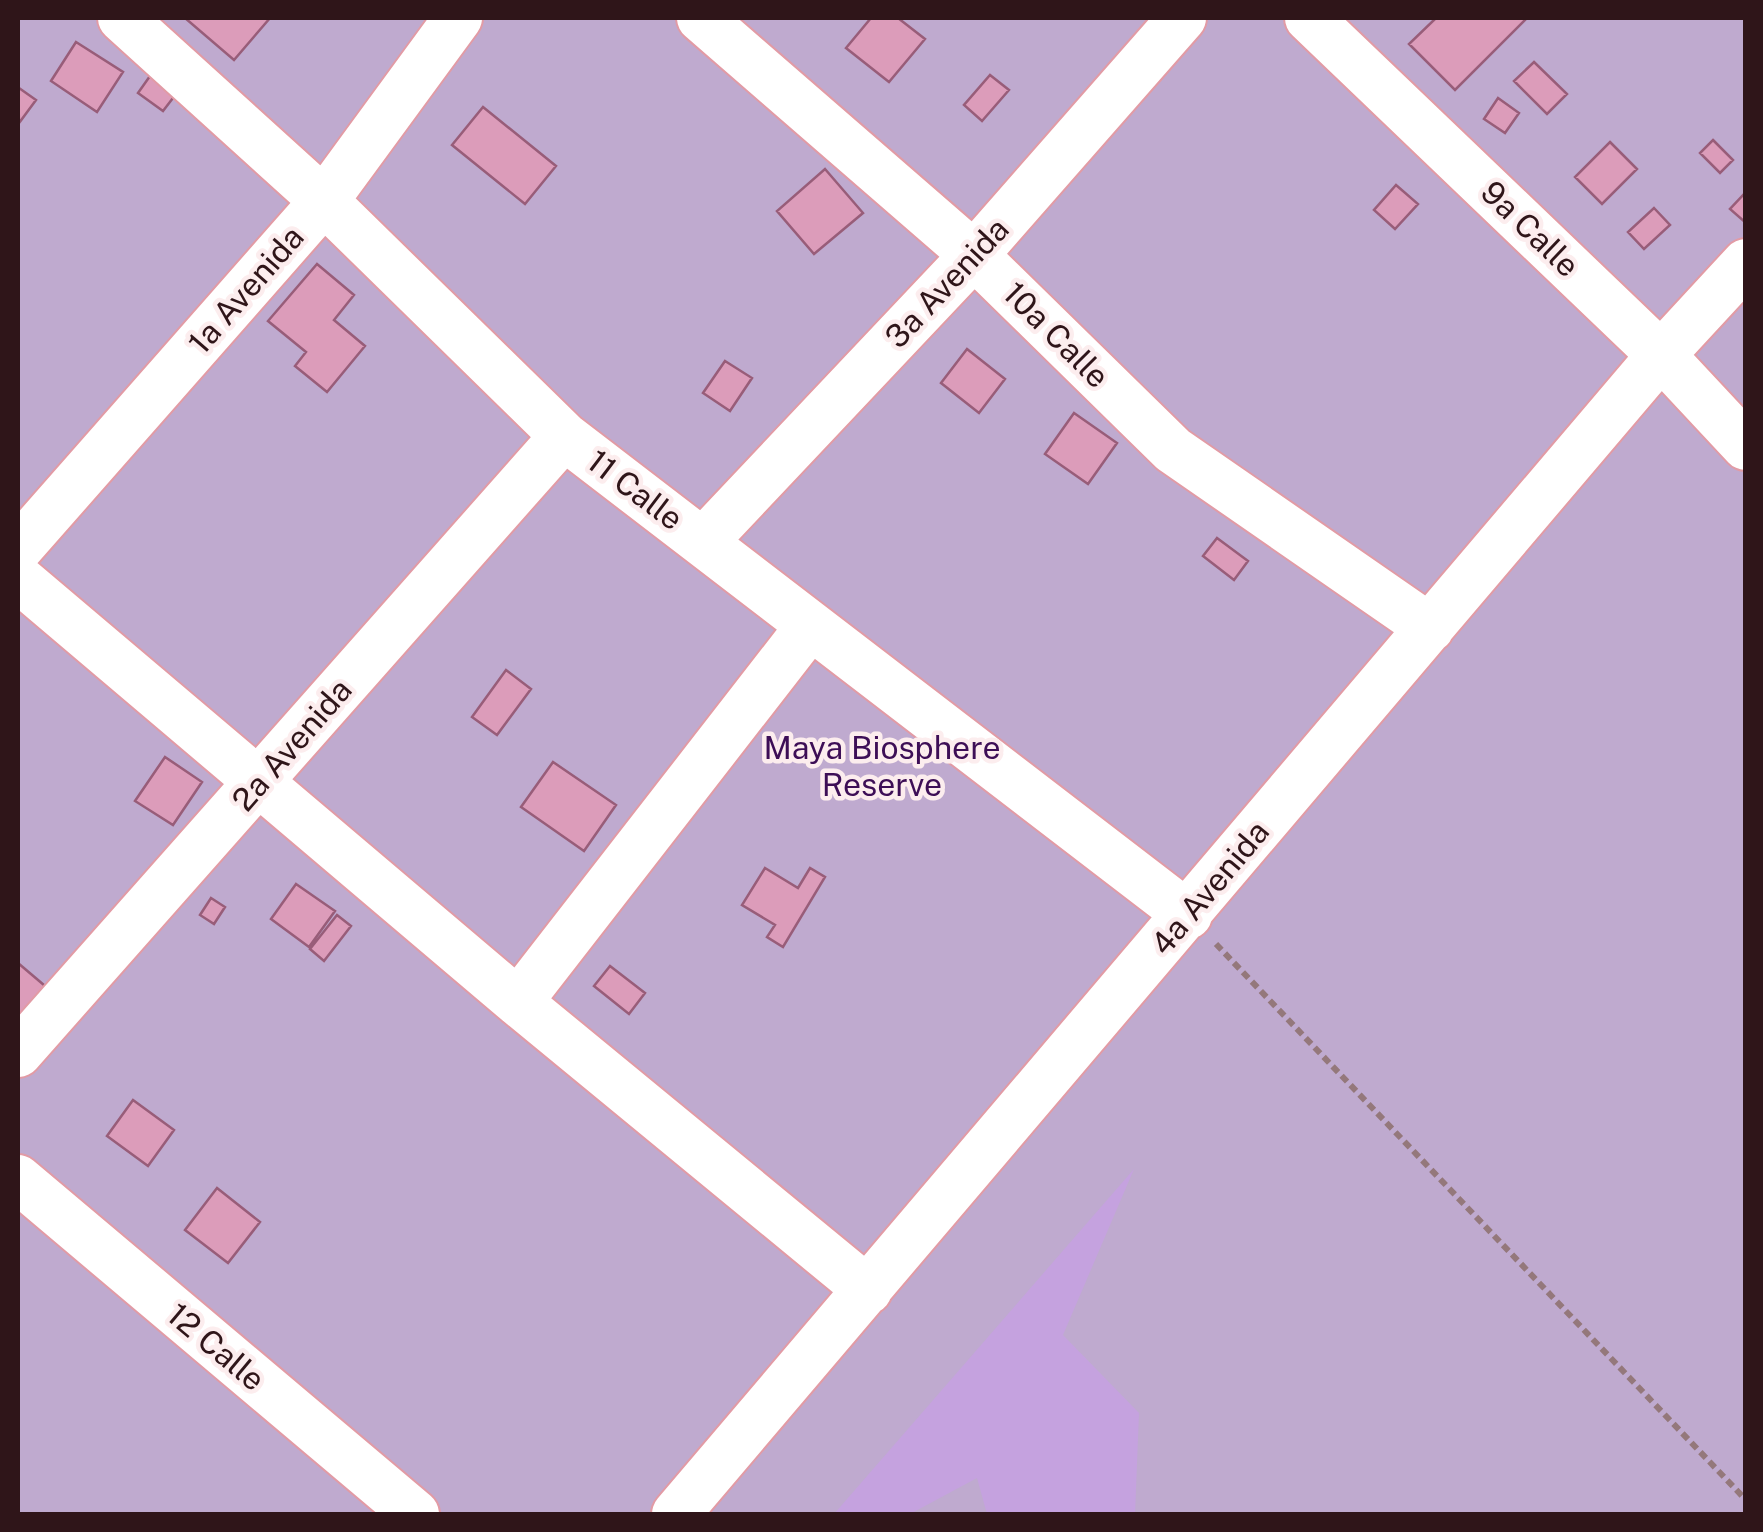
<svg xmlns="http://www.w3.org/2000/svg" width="1763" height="1532" viewBox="0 0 1763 1532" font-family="'Public Sans',sans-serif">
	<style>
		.green { fill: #bfaacf }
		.forest { fill: #c5a2df }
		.building { fill: #dc9cba; stroke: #985d79; stroke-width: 2.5 }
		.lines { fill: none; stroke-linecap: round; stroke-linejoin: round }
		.minor-casing { stroke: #e29ba5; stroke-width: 52 }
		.path { stroke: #94787b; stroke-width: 6; stroke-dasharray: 8 5; stroke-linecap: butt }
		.minor { stroke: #fff; stroke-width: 48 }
		.labels { text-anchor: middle; stroke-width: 9; stroke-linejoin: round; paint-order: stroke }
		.street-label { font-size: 32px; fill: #2f1519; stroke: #fcedee }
		.park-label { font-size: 32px; fill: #3d0e56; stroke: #fcedee }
	</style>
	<rect width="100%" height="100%" fill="#f9dbde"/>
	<path class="green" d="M18 18H1745V1514H18Z"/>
	<path class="forest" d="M1134 1169 1063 1335 1139 1413 1135 1514H987L977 1478 910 1514H834Z"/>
	<path class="building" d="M185 18H270L234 60Z
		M871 18H898L925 39 889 82 846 48Z
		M1436 18H1527L1455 90 1409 44Z
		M76 42 123 72 97 112 51 81Z
		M1534 62 1567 94 1547 114 1514 81Z
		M990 75 1009 90 982 121 964 105Z
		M150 76 176 94 163 111 138 93Z
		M19 88 36 100 19 123 18 90Z
		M1498 98 1519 113 1505 133 1484 119Z
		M483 107 556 166 525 204 452 145Z
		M1713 140 1733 160 1720 173 1700 153Z
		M1610 142 1637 169 1602 204 1575 177Z
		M825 169 863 213 814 254 777 211Z
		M1396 185 1418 204 1395 229 1374 210Z
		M1746 192V223L1730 209Z
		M1654 208 1670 225 1644 249 1628 232Z
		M317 264 354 295 334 320 365 346 327 392 295 366 306 352 268 321Z
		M967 349 1005 379 979 413 941 383Z
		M725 361 752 378 730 411 703 393Z
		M1074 413 1117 443 1088 484 1045 454Z
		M1217 538 1248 561 1234 580 1203 556Z
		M506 670 531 689 497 735 472 717Z
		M165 757 202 782 173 825 135 801Z
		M553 762 616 805 584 851 521 807Z
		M765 868 798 888 810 868 825 877 783 947 767 937 775 925 742 905Z
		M296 884 335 911 309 947 271 919Z
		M211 898 225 907 214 924 200 915Z
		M337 915 351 926 324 961 310 949Z
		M18 963 58 997 34 1026 18 1012Z
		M610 966 645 993 629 1014 594 986Z
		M133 1100 174 1130 148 1166 107 1136Z
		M217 1188 260 1222 228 1263 185 1230Z"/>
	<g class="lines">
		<g class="minor-casing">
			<path id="minor" d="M122 18 324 201 564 436 1188 915
				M701 18 974 255 1173 450 1430 628
				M1309 18 1661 355 1746 446
				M704 541 974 255 1182 18
				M18 549 324 201 458 18
				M18 578 518 1002 868 1290
				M518 1002 810 626
				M18 1053 564 436
				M18 1179 415 1514
				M676 1514 1661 355 1746 263"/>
		</g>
		<path class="path" d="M1216 944 1746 1500"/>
		<use href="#minor" class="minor"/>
	</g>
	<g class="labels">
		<g class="street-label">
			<text transform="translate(1530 229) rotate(44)" y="11">9a Calle</text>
			<text transform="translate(947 283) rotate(-47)" y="11">3a Avenida</text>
			<text transform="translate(246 290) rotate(-49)" y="11">1a Avenida</text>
			<text transform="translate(1056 335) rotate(45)" y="11">10a Calle</text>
			<text transform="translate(635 490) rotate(37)" y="11">11 Calle</text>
			<text transform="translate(292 745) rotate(-49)" y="11">2a Avenida</text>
			<text transform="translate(1210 888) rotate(-50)" y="11">4a Avenida</text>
			<text transform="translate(216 1347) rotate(40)" y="11">12 Calle</text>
		</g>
		<g class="park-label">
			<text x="882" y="759">Maya Biosphere<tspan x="882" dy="37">Reserve</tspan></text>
		</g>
	</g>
	<rect width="1763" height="1532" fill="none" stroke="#2f1519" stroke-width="40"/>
</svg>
